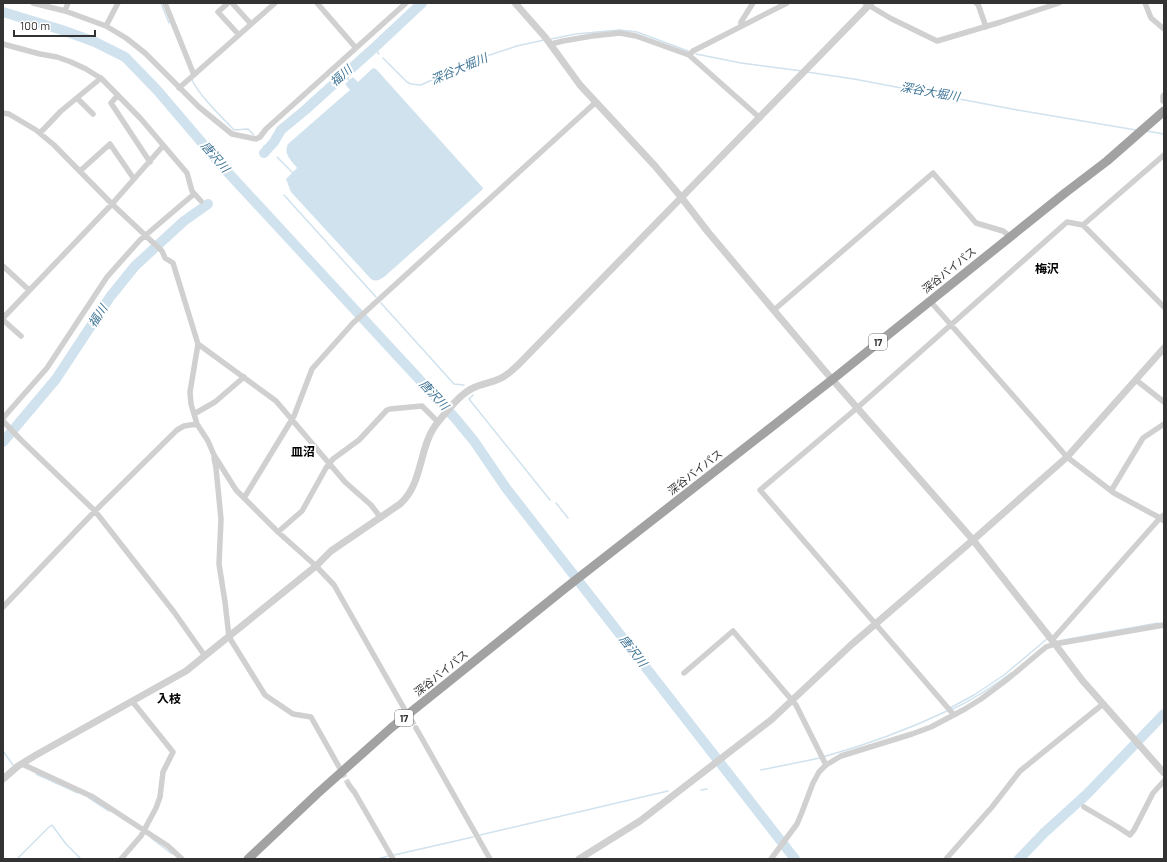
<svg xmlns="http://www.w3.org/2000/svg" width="1167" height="862" viewBox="0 0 1167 862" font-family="Barlow,'Noto Sans JP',sans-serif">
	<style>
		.water { fill: #cfe2ee }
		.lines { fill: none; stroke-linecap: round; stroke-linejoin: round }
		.stream { stroke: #cfe2ee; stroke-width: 1.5 }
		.river { stroke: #cfe2ee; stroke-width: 10 }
		.minor-tunnel { stroke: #d6d6d6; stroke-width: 5.5; stroke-dasharray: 5.5 3; stroke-linecap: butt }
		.minor { stroke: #d0d0d0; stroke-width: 5.5 }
		.tertiary { stroke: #d0d0d0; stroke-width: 7 }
		.trunk { stroke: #a2a2a2; stroke-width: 9 }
		.labels { text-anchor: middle; stroke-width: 4; stroke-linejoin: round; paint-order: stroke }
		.shield { fill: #fff; stroke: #707070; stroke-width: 1 }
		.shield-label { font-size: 10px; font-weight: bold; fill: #333 }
		.street-label { font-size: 11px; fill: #333; stroke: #fff }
		.water-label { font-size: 12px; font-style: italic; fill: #3f7597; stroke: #fff }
		.neighbourhood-label { font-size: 12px; font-weight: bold; fill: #000; stroke: #fff }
	</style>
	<rect width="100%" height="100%" fill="#fff"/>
	<path class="water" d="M373 68 376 69 483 188 482 190 384 277C379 280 376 282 371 279L291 192 286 179 297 168C291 160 283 154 288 144L350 90 345 84 353 77 358 82Z"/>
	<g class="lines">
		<path class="stream" d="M161 3 169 23
			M551 39 576 34 619 30 637 32 688 51
			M374 48 379 54
			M696 54 741 63 802 71
			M383 58 407 82 411 84 421 85 472 61 517 46 544 40
			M807 72 854 79 1012 109 1136 130
			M344 75 350 81
			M192 80C202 99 219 114 234 130L248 129 254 135
			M1146 131 1164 134
			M264 146 268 149 271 151
			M277 157 293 173
			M284 195 376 297
			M381 303 454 384 464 385
			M473 395 469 399 550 500
			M556 503 568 518
			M1058 641 1158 623
			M950 708 974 695 1004 675 1048 638
			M951 710C974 699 991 688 1011 673
			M3 751 13 765
			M823 757C866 745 907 730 947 711
			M761 770 820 758
			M36 774 78 793
			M701 790 707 789
			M89 798 109 811
			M480 835 668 791
			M151 838 172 854
			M394 855 473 837
			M17 859 49 827 52 825 66 844 81 859
			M378 859 388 856"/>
		<path class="river" d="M3 12 62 30 95 42 125 57 157 90 221 165 455 418 474 441 506 488 795 859
			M264 153 274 142 281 130 304 111 374 48 422 3
			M3 442 56 379 110 297 135 266 184 221 208 204
			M1019 859 1044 833 1087 794 1164 714"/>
		<path class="minor-tunnel" d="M407 713 416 728
			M338 765 349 785"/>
		<path class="minor" d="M33 3 65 11 106 26 126 38 145 53 199 107 232 134 256 139 260 137 266 129 406 3
			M165 3 194 75
			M228 3 218 12 239 35
			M232 3 251 24
			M317 3 356 48
			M865 3 890 18 937 41 1001 22 1059 3
			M976 3 978 4 986 27
			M1145 3 1151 18 1164 29
			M65 11 68 3
			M106 26 118 3
			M741 26V22L753 3
			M3 44 40 54 57 57 71 62 86 69 102 79 141 119 187 173 192 191 201 201
			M551 44 563 41 592 36 620 33 636 36 689 55
			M179 88 275 3
			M118 95 111 103 150 162
			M77 98 93 114
			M1163 101V96L1164 95
			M3 113 9 114 36 130 54 145 112 204 162 251 165 258 173 263 198 344 190 392 191 404 197 424 208 441 214 455 236 490 278 532 316 566 334 585 405 710
			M760 118 689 55 693 51 787 3
			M40 133 61 111 101 78
			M80 171 110 144 134 179
			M1083 225 1164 155
			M3 266 29 290
			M930 301 1067 457 1114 493 1160 518 1164 521
			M774 310 933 173 976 223 1003 231 1011 237
			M3 318 112 204 163 146
			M3 320 21 336
			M198 344 276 401 345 482 371 505 381 518
			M1136 380 1164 402
			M194 414 215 402 244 377
			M3 418 47 368 107 277 140 240 194 194
			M3 421 21 440 95 511 174 612 205 656
			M214 458 216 468 221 519 219 564 225 602 229 637 265 695 293 714 311 717 338 765
			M1111 491 1143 438 1164 424
			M244 498 294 416 312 369 353 323 596 102
			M278 532 302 511 326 468 333 459 359 440 387 410 390 409 422 406 438 422
			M3 607 95 511 177 430 184 426 197 424
			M1052 640 1160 518 1164 515
			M684 673 733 631 796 705 826 765
			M954 715 760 490 857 408 1067 222 1083 225 1164 307
			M416 728 490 859
			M22 764 93 797 168 846 182 859
			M349 785 355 793 393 859
			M1084 807 1118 827 1130 835 1134 830 1153 793 1164 781
			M121 859 141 836 156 808 160 797 163 772 173 752 132 701
			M771 859 797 824 802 812 813 783 819 772 826 765 841 756 912 734 931 727 965 709 981 699 1009 678 1046 647 1055 644 1164 625
			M946 859 992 807 1020 771 1103 704"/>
		<path class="tertiary" d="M515 3 545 37 580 85 655 166 681 197 708 232 824 370 973 540 1055 644 1082 680 1164 773
			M3 779 18 766 36 755 186 671 316 566 331 551 400 504C424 483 418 446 438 422 447 411 460 394 473 388 481 384 490 383 499 379 507 376 512 370 518 365L871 3
			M579 859 640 821 771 720 851 645 973 540 1067 457 1164 348"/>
		<path class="trunk" d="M248 859 318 793 391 728 568 586 833 379 1065 193 1107 161 1164 111"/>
	</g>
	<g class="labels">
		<g class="shield">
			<rect x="869" y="334" width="18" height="16" rx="3"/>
			<rect x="395" y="710" width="18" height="16" rx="3"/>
		</g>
		<g class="shield-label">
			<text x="878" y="346">17</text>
			<text x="404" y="722">17</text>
		</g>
		<g class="street-label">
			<text transform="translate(949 270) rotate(-39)" y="4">深谷バイパス</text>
			<text transform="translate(695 472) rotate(-38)" y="4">深谷バイパス</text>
			<text transform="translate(441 673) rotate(-39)" y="4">深谷バイパス</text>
		</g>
		<g class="water-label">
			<text transform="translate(459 69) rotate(-23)" y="4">深谷大堀川</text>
			<text transform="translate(341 76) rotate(-42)" y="4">福川</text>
			<text transform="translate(930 92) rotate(10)" y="4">深谷大堀川</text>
			<text transform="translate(215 157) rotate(49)" y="4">唐沢川</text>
			<text transform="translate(98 316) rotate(-57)" y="4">福川</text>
			<text transform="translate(434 395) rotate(47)" y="4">唐沢川</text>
			<text transform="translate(633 651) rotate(52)" y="4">唐沢川</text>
		</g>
		<g class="neighbourhood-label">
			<text x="1047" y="273">梅沢</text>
			<text x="303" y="456">皿沼</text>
			<text x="169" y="703">入枝</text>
		</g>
	</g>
	<rect width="1167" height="862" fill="none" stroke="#333333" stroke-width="8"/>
	<path d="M14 30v6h81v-6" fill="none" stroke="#333333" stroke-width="2"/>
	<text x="20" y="30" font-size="12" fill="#333333" stroke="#ffffff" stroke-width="3" paint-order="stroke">100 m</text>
</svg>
